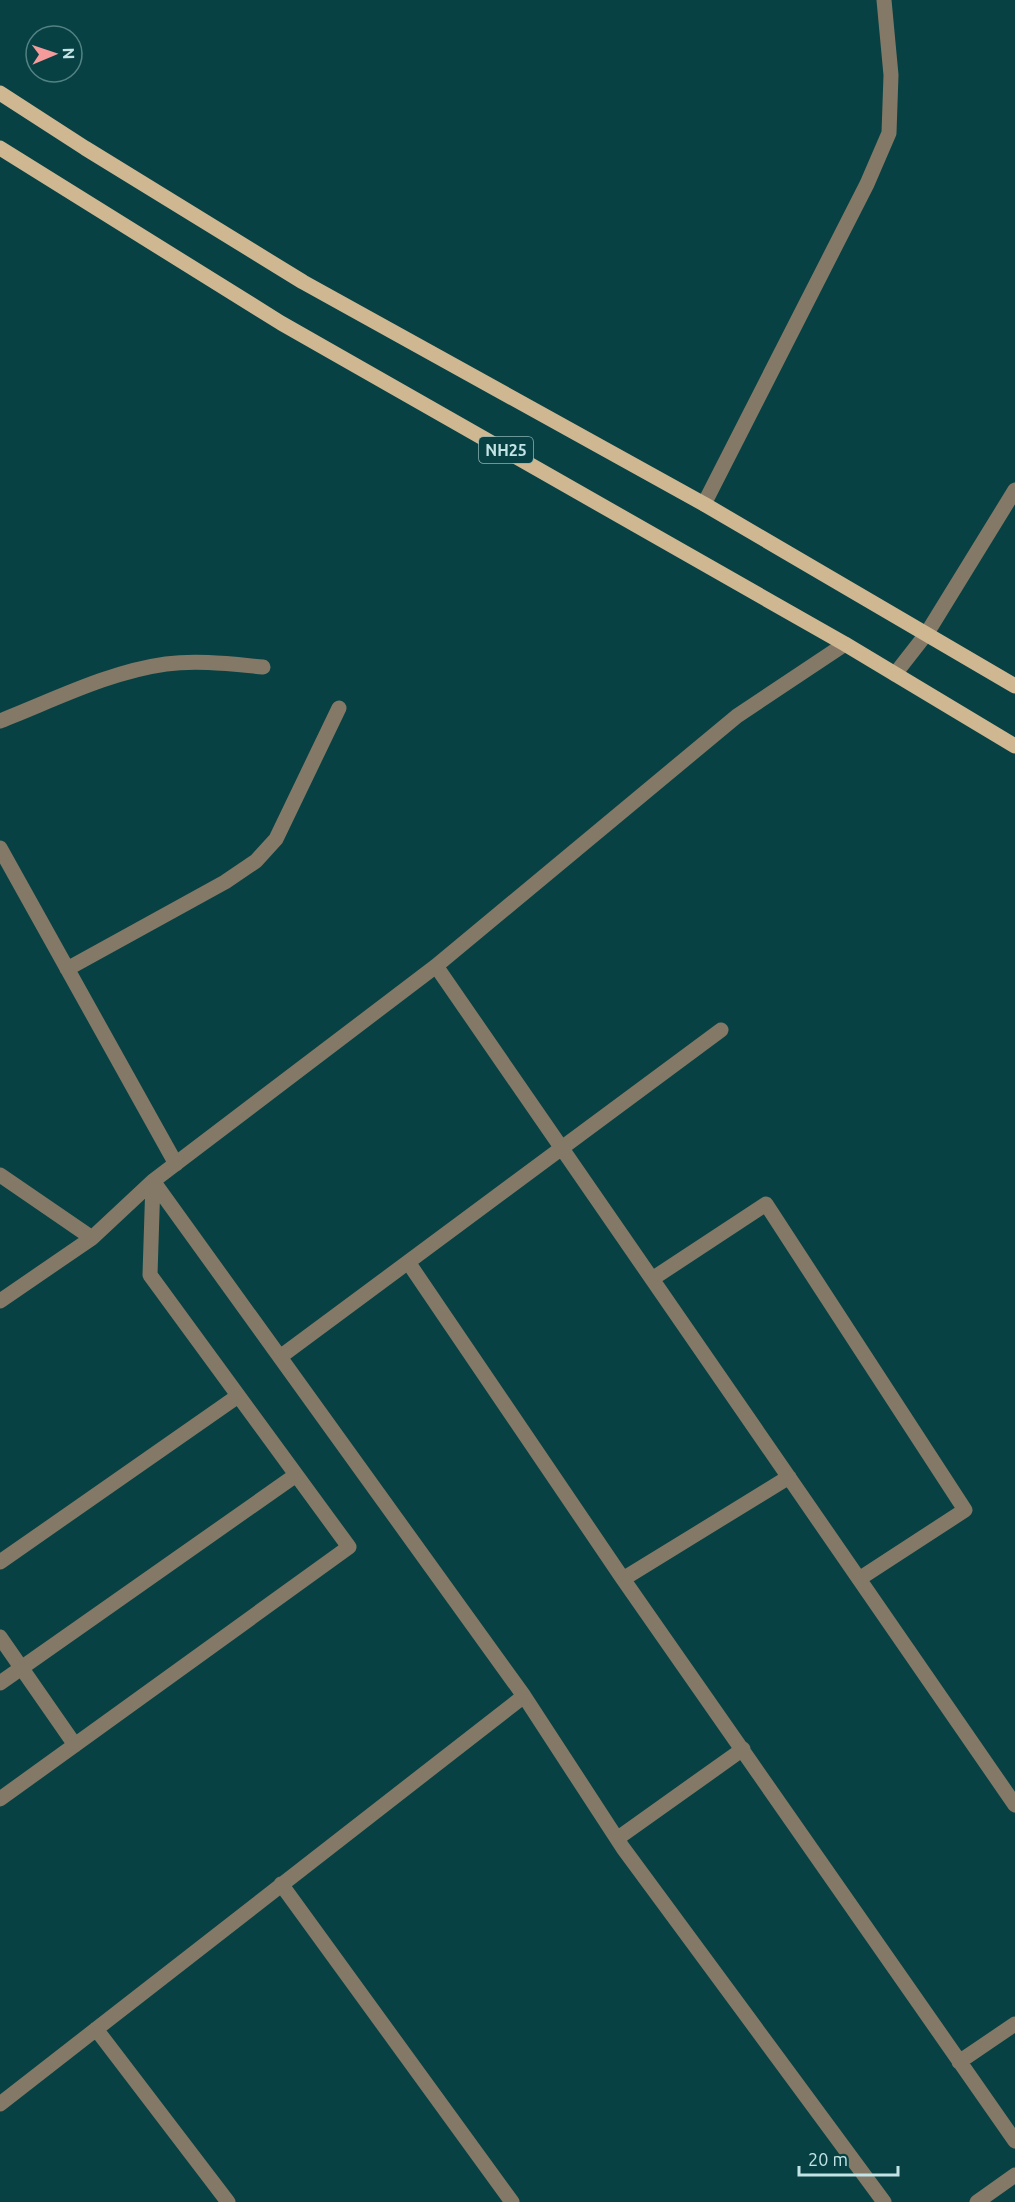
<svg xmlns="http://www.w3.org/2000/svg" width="1015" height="2202" viewBox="0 0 1015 2202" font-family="Ubuntu,sans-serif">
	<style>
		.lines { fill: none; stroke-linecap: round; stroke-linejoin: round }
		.minor { stroke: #847966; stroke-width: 15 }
		.major { stroke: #cfb791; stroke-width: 15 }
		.labels { text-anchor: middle; stroke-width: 6; stroke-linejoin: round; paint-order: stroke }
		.shield { fill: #084143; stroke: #8bb3b4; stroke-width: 1.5 }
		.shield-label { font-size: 16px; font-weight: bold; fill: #c3e4e5 }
	</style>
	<rect width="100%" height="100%" fill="#084143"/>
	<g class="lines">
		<path class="minor" d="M704 504 867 184 889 133 891 75 884 0
			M845 644 737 716 436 966 153 1181 524 1696 623 1848 884 2202
			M895 674 927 633 1015 490
			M0 721C54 700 108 672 166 664 198 660 230 664 263 667
			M0 848 176 1164
			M436 966 1015 1805
			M67 969 225 882 256 861 276 839 339 708
			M0 1175 92 1238
			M408 1262 623 1579 1015 2141
			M652 1279 766 1204 965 1510 859 1579
			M0 1301 92 1238 153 1181
			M280 1357 721 1030
			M0 1562 238 1396
			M623 1579 789 1477
			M0 1637 75 1745
			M0 1683 296 1475
			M0 1799 349 1547 150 1275 153 1181
			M618 1838 743 1749
			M281 1884 512 2202
			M96 2029 228 2202
			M959 2062 1015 2024
			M0 2104 524 1696
			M977 2202 1015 2175"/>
		<path class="major" d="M0 93 85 148 303 282 704 504 1015 686
			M0 148 281 323 845 644 1015 746"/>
	</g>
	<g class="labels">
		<rect class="shield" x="479" y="437" width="54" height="26" rx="4.5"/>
		<g class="shield-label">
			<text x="506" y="456">NH25</text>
		</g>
	</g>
	<g transform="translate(54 54) rotate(88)"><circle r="28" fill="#084143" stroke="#538284" stroke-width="1.5"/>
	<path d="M0-4.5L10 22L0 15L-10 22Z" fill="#f59b9c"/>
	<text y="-9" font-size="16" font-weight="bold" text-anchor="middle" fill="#c3e4e5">N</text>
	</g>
	<path d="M799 2166v9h99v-9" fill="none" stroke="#c3e4e5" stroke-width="3"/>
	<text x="808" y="2166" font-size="18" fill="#c3e4e5" stroke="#084143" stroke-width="4.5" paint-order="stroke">20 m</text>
</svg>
